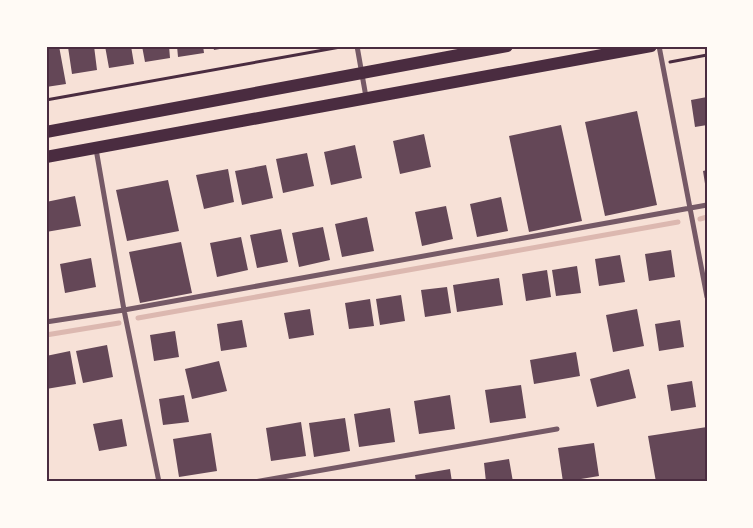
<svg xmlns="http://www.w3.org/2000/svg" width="753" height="528" viewBox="0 0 753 528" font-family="Bitter,serif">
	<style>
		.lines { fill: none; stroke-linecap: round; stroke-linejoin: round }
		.stream { stroke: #dcb8b0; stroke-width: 5 }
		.building { fill: #644757 }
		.path { stroke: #4a2c40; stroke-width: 3 }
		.minor { stroke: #755966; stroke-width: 5 }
		.primary { stroke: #4a2c40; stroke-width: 12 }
		.neatline { fill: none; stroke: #4a2c40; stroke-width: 2 }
	</style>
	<rect width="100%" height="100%" fill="#f7e1d7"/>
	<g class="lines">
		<path class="stream" d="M700 219 707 217
			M138 318 678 222
			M46 335 119 323"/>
	</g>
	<path class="building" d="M59 46 66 84 46 87V47Z
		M74 46H94L97 70 72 74 68 47Z
		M105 46H131L134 64 109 68Z
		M142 46H169L170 58 145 62Z
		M177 46H203L204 53 178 57Z
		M213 46H231V47L214 50Z
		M707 97V125L695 127 691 100Z
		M637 111 657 205 605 216 585 122Z
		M561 125 582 221 529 232 509 136Z
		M424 134 431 167 400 174 393 141Z
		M355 145 362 178 331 185 324 152Z
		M307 153 314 186 283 193 276 159Z
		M266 165 273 198 242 205 235 171Z
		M228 169 234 202 204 209 196 175Z
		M707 170V190H706L703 171Z
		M168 180 179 231 127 241 116 190Z
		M75 196 81 226 46 232V202Z
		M501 197 508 231 477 237 470 204Z
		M446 206 453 239 422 246 415 212Z
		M367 217 374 251 342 257 335 224Z
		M323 227 330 260 299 267 292 233Z
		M281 229 288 262 257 268 250 235Z
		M241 237 248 270 217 277 210 243Z
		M181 242 192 293 140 303 129 252Z
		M671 250 675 277 649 281 645 254Z
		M620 255 625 282 599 286 595 259Z
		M91 258 96 287 65 293 60 264Z
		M577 266 581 293 556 296 552 270Z
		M547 270 551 297 526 301 522 274Z
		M499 278 503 305 457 312 453 285Z
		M447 287 451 313 425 317 421 290Z
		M401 295 405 321 380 325 376 299Z
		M370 299 374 326 349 329 345 303Z
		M310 309 314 335 289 339 284 313Z
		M637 309 644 346 613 352 606 315Z
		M242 320 247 347 221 351 217 324Z
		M680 320 684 347 659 351 655 324Z
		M175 331 179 357 154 361 150 335Z
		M107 345 113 377 83 383 76 351Z
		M70 351 76 384 46 389V356Z
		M576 352 580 376 534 384 530 360Z
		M219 361 227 391 192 399 185 369Z
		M629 369 636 398 597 407 590 379Z
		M692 381 696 407 671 411 667 385Z
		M521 385 526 418 490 423 485 390Z
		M184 395 189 422 163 425 159 399Z
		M450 395 455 429 419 434 414 401Z
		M390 408 395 442 359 447 354 414Z
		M345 418 350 451 314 457 309 423Z
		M122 419 127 446 99 451 93 424Z
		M301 422 306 456 271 461 266 428Z
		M707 427V482H656L648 436Z
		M211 433 217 471 179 477 173 439Z
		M594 443 599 476 563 482 558 448Z
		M509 459 513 482H486L484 463Z
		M450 469 452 482H416L415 475Z"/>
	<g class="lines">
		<path class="path" d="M670 62 707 55
			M46 100 346 46"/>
		<path class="minor" d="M357 46 366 97
			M659 46 707 297
			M96 149 124 310 159 482
			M46 322 124 310 707 205
			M254 482 557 429"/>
		<path class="primary" d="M46 132 507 46
			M46 157 651 46"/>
	</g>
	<rect width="753" height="528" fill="none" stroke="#fffaf5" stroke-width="95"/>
	<rect x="48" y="48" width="658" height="432" class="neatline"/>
</svg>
